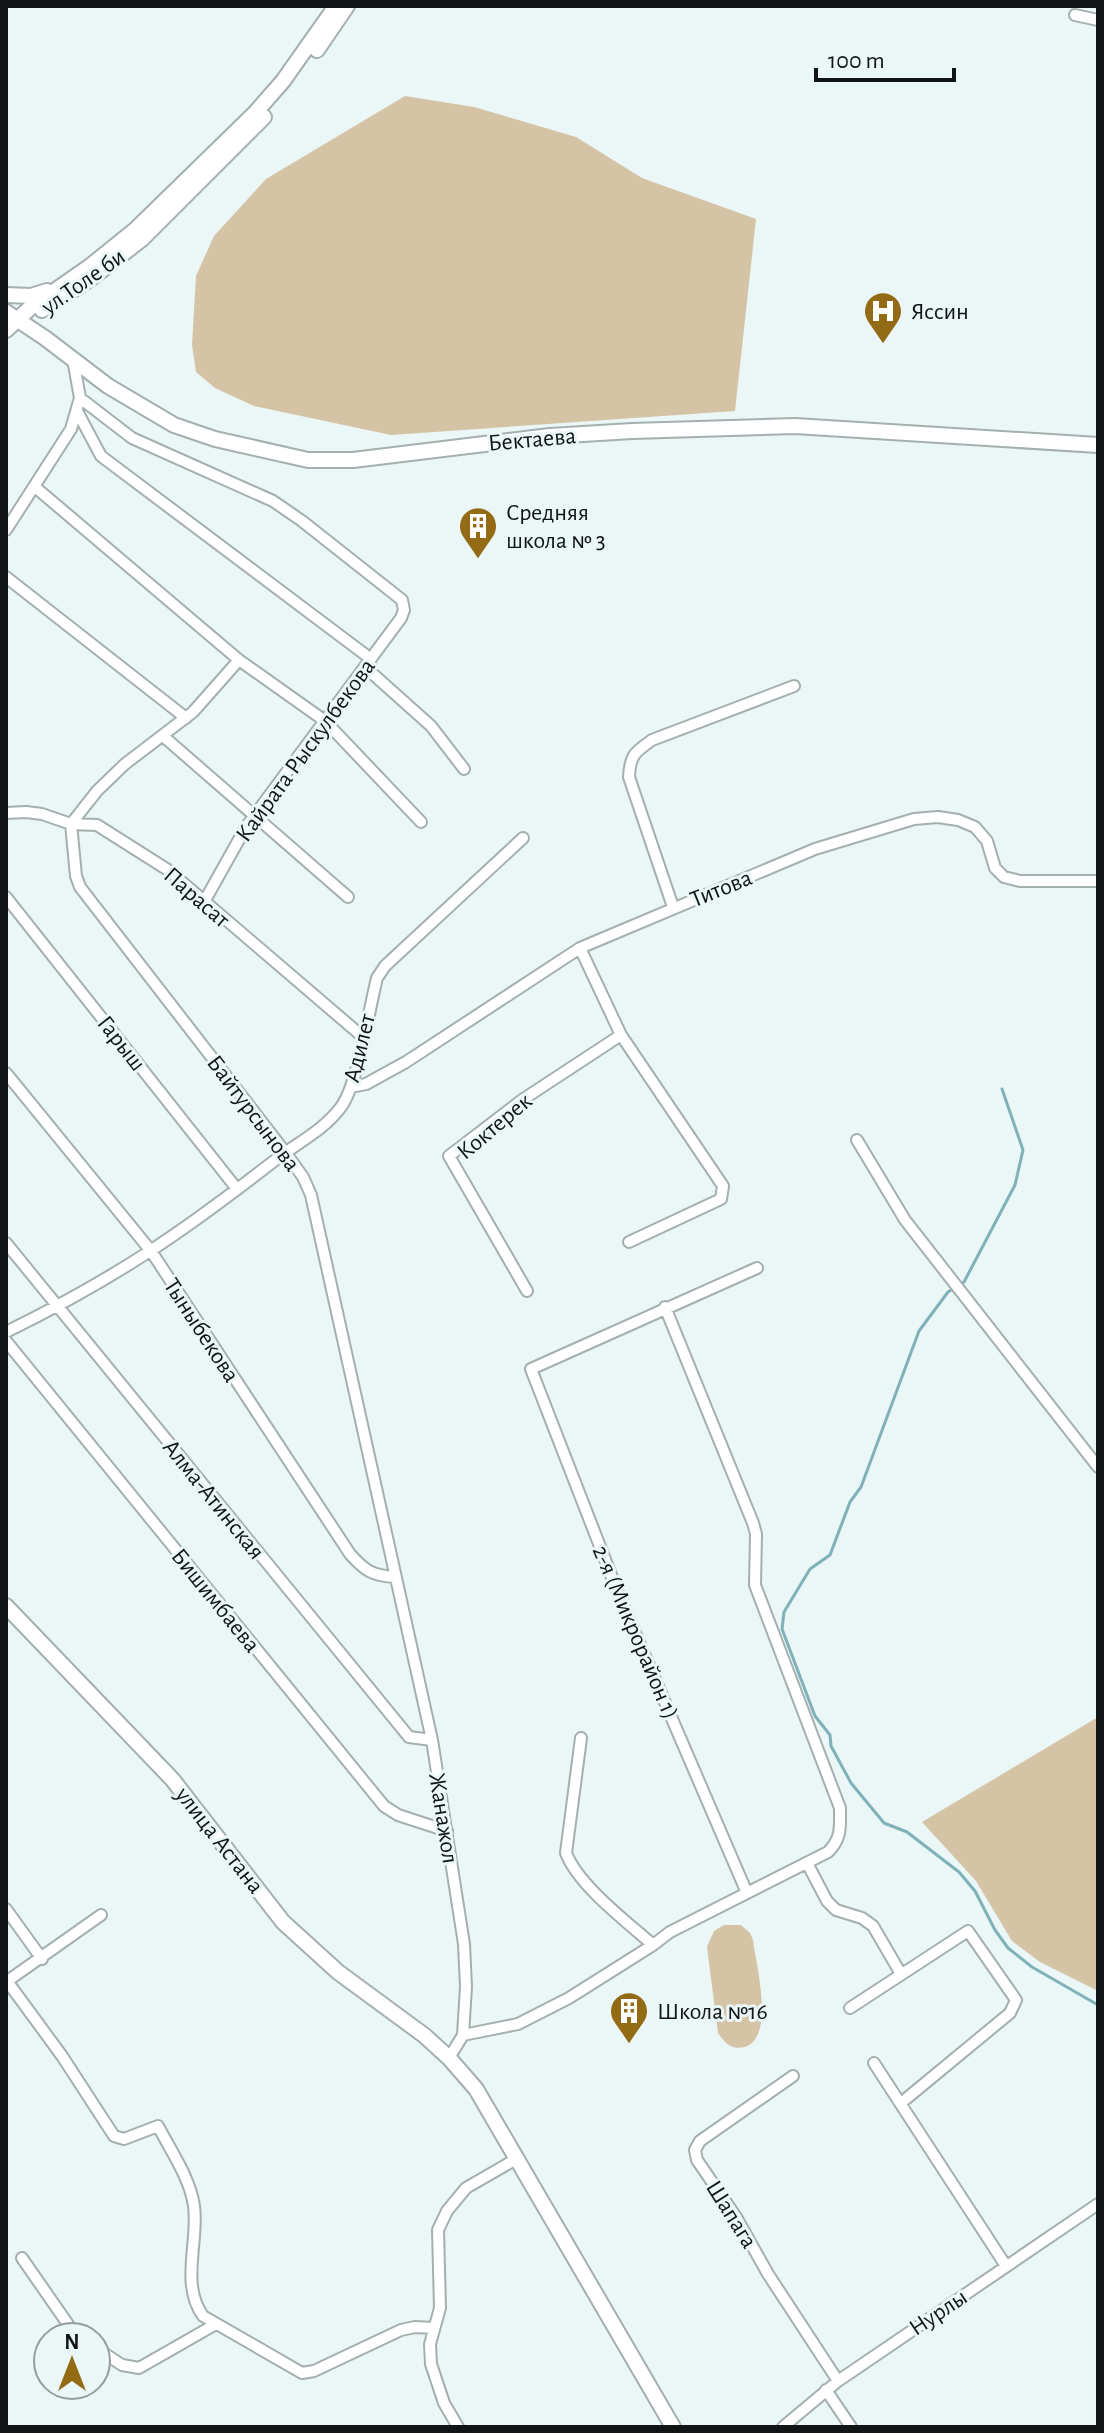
<svg xmlns="http://www.w3.org/2000/svg" width="1104" height="2433" viewBox="0 0 1104 2433" font-family="'Alegreya Sans',sans-serif">
	<style>
		.green { fill: #d5c3a5 }
		.lines { fill: none; stroke-linecap: round; stroke-linejoin: round }
		.stream { stroke: #7eb2b8; stroke-width: 3 }
		.street-casing { stroke: #a4afb0; stroke-width: 14 }
		.secondary-casing { stroke: #a4afb0; stroke-width: 18 }
		.street { stroke: #fff; stroke-width: 10 }
		.secondary { stroke: #fff; stroke-width: 14 }
		.labels { text-anchor: middle; stroke-width: 6; stroke-linejoin: round; paint-order: stroke }
		.street-label { font-size: 24px; fill: #111415; stroke: #ebf6f7 }
		.poi-label { font-size: 24px; fill: #111415; stroke: #ebf6f7; text-anchor: start }
	</style>
	<rect width="100%" height="100%" fill="#ebf6f7"/>
	<path class="green" d="M405 96 474 107 576 137 642 178 756 219 735 411 391 435 254 406 215 388 196 372 192 345 196 276 214 236 266 179Z
		M1098 1717V1991L1040 1962 1012 1941 976 1881 922 1822Z
		M724 1925H741L750 1933 753 1940C756 1965 776 2039 744 2047 731 2050 725 2043 718 2033L707 1947 714 1931Z"/>
	<g class="lines">
		<path class="stream" d="M1002 1089 1023 1150 1015 1185 964 1282 948 1292 919 1331 861 1487 850 1502 830 1555 810 1569 784 1612 782 1629 815 1716 830 1735 831 1746 851 1783 884 1823 907 1832 959 1872 975 1891 995 1930 1008 1948 1032 1967 1098 2005"/>
		<g class="street-casing">
			<path id="street" d="M1075 15 1098 20
				M80 398 132 438 273 501 302 521 402 600 404 610 401 618 246 827 204 902
				M77 411 101 456 371 659
				M35 487 239 660 325 721 421 822
				M6 530 71 429 80 398 73 359
				M6 577 186 718
				M365 667 431 726 464 769
				M163 736 348 897
				M6 813 26 812 42 814 71 824 97 825 168 870 363 1037
				M71 824 76 876 80 887 285 1152 303 1177 311 1195 432 1740 464 1944 466 1987 463 2035 449 2058
				M71 824 97 791 125 764 193 712 239 660
				M6 897 237 1189
				M673 907 629 777C630 755 635 752 652 740L794 686
				M580 948 621 1035 723 1186 721 1199 629 1242
				M6 1073 151 1251 350 1554C365 1571 373 1576 396 1577
				M351 1087 366 1084 406 1062 580 948 815 849 914 819 938 817 958 820 975 827 987 841 995 868 1004 877 1020 881H1098
				M857 1140 905 1220 1098 1467
				M6 1243 409 1737 432 1740
				M527 1291 449 1156 522 1100 621 1035
				M6 1332C55 1308 104 1281 150 1251 193 1223 234 1192 274 1161 297 1143 323 1131 341 1107 358 1084 369 1009 377 978L385 966 523 838
				M6 1341 384 1806 398 1815 447 1831
				M581 1738 566 1853C578 1885 627 1922 653 1945
				M807 1863 827 1901 836 1910 862 1918 873 1926 901 1974
				M747 1893 620 1598 531 1369 757 1268
				M6 1909 42 1959
				M7 1981 62 2056 114 2136 124 2139 158 2126C171 2151 190 2178 194 2206 199 2241 180 2284 203 2316L302 2373 314 2371 401 2330 415 2327 434 2328
				M6 1982 101 1915
				M850 2008 968 1931 1016 2000 1010 2013 901 2103
				M463 2035 518 2024 569 1998 653 1945 670 1932 828 1852C842 1838 840 1827 840 1808L755 1585 756 1534 753 1523 665 1307
				M874 2063 1006 2266
				M793 2076 700 2141 695 2150 697 2160 736 2217 768 2274 838 2381
				M22 2258 74 2333 80 2337
				M96 2348 122 2365 139 2368 216 2324
				M826 2390 851 2427
				M458 2427 444 2403 431 2364 430 2344 440 2308 438 2230 447 2211 466 2188 511 2162
				M783 2427 838 2381 1098 2204"/>
		</g>
		<g class="secondary-casing">
			<path id="secondary" d="M317 50 347 6
				M6 295 31 296 47 291
				M42 310 93 277 142 239 264 117
				M6 312 45 338 108 386 174 425 215 439 308 460H353L550 436 632 431 795 426 1098 445
				M6 330 30 308 89 267 135 230 255 113 283 81 336 6
				M6 1606 172 1779 283 1922 338 1972 425 2036 449 2058 476 2089 673 2427"/>
		</g>
		<use href="#street" class="street"/>
		<use href="#secondary" class="secondary"/>
	</g>
	<defs>
		<g id="hospital-pin" transform="scale(2)"><path d="M0 17L-7.5 6A9.5 9.5 0 1 1 7.5 6Z" fill="#946b15" stroke="#ebf6f7"/><path d="M-5-5h3v3.5h4V-5h3V5h-3V1.5h-4V5h-3Z" fill="#fff"/></g>
		<g id="building-pin" transform="scale(2)"><path d="M0 17L-7.5 6A9.5 9.5 0 1 1 7.5 6Z" fill="#946b15" stroke="#ebf6f7"/><path d="M-4-6H4V6H1V3H-1V6H-4ZM-2.5-4.3h1.7v1.8h-1.7ZM.8-4.3h1.7v1.8H.8ZM-2.5-1h1.7V.8h-1.7ZM.8-1h1.7V.8H.8Z" fill="#fff"/></g>
	</defs>
	<g fill-rule="evenodd">
		<use href="#hospital-pin" x="883" y="311"/>
		<use href="#building-pin" x="478" y="526"/>
		<use href="#building-pin" x="629" y="2011"/>
	</g>
	<g class="labels">
		<g class="street-label">
			<text transform="translate(83 281) rotate(-35)" y="8">ул.Толе би</text>
			<text transform="translate(532 439) rotate(-5)" y="8">Бектаева</text>
			<text transform="translate(305 750) rotate(-54)" y="8">Кайрата Рыскулбекова</text>
			<text transform="translate(721 888) rotate(-22)" y="8">Титова</text>
			<text transform="translate(197 897) rotate(41)" y="8">Парасат</text>
			<text transform="translate(122 1043) rotate(52)" y="8">Гарыш</text>
			<text transform="translate(359 1048) rotate(-76)" y="8">Адилет</text>
			<text transform="translate(254 1113) rotate(53)" y="8">Байтурсынова</text>
			<text transform="translate(494 1126) rotate(-40)" y="8">Коктерек</text>
			<text transform="translate(202 1330) rotate(57)" y="8">Тыныбекова</text>
			<text transform="translate(214 1499) rotate(51)" y="8">Алма-Атинская</text>
			<text transform="translate(216 1600) rotate(51)" y="8">Бишимбаева</text>
			<text transform="translate(636 1632) rotate(67)" y="8">2-я (Микрорайон 1)</text>
			<text transform="translate(444 1818) rotate(81)" y="8">Жанажол</text>
			<text transform="translate(220 1840) rotate(52)" y="8">улица Астана</text>
			<text transform="translate(732 2214) rotate(58)" y="8">Шапага</text>
			<text transform="translate(938 2312) rotate(-34)" y="8">Нурлы</text>
		</g>
		<g class="poi-label">
			<text x="911" y="319">Яссин</text>
			<text x="506" y="520">Средняя<tspan x="506" dy="28">школа № 3</tspan></text>
			<text x="657" y="2019">Школа №16</text>
		</g>
	</g>
	<rect width="1104" height="2433" fill="none" stroke="#111415" stroke-width="16"/>
	<g transform="translate(72 2361)"><circle r="38" fill="#ebf6f7" stroke="#949c9d" stroke-width="2"/>
	<path d="M0-6L14 30L0 20L-14 30Z" fill="#946b15"/>
	<text y="-12" font-size="22" font-weight="bold" text-anchor="middle" fill="#111415">N</text>
	</g>
	<path d="M816 68v12h138v-12" fill="none" stroke="#111415" stroke-width="4"/>
	<text x="828" y="68" font-size="24" fill="#111415" stroke="#ebf6f7" stroke-width="6" paint-order="stroke">100 m</text>
</svg>
